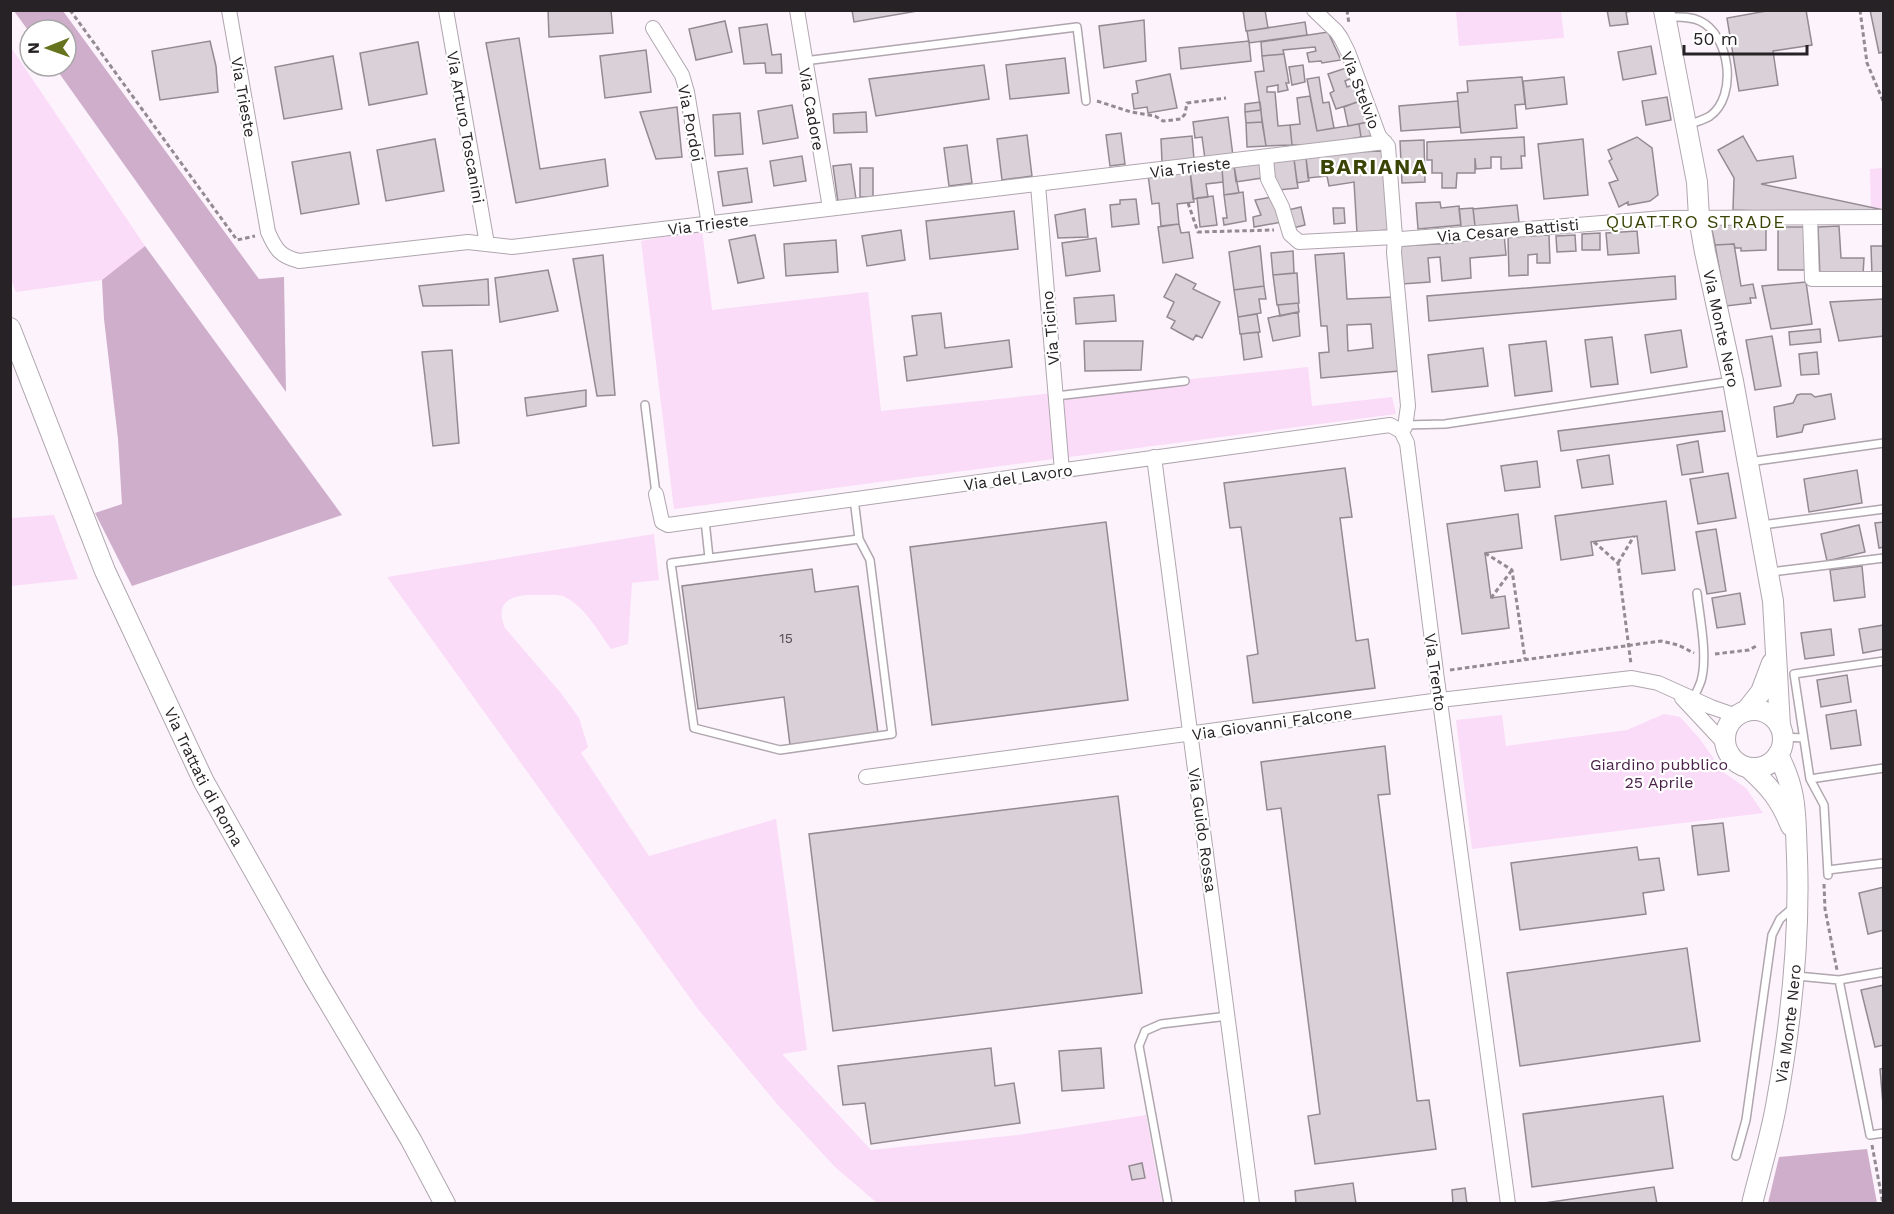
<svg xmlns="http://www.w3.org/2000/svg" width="1894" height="1214" viewBox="0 0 1894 1214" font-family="'Work Sans',sans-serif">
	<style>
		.green { fill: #fadbf8 }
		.forest { fill: #cfaecc }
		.building { fill: #d9d0d8; stroke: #938a92; stroke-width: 1.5; fill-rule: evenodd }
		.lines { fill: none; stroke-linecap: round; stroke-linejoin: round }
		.lane-casing { stroke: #afa6ae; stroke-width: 10 }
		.street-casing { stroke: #afa6ae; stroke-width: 16 }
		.secondary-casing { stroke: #afa6ae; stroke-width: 22 }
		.path { stroke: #928b91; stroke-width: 3; stroke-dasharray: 4.5 3; stroke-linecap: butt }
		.lane { stroke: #fff; stroke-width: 7 }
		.street { stroke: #fff; stroke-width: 14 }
		.secondary { stroke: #fff; stroke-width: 20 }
		.labels { text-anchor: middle; stroke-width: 4.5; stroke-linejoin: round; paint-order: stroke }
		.number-label { font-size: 14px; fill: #534e52 }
		.street-label { font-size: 16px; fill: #262225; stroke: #fff }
		.park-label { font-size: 16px; fill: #4c234b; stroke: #fff }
		.neighbourhood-label { font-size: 18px; letter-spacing: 1.5px; fill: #3b4407; stroke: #fff }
		.district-label { font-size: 22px; font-weight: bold; letter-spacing: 1.5px; fill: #3b4407; stroke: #fff }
	</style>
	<rect width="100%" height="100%" fill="#fdf3fc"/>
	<path class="green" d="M1456 11H1561L1564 38 1459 46Z
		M10 46 145 246 102 280 16 292 10 277Z
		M1883 168V212H1871L1870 169Z
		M702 230 712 310 868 292 881 411 1308 367 1312 406 1392 397 1396 414 674 509 641 241Z
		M54 515 78 579 11 586V518Z
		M654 534 659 580 632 583 628 644 611 649C597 630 586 608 565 597 559 594 549 595 542 595 518 594 492 597 505 628L560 692 579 718 588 747 581 753 649 856 776 819 807 1050 782 1054 871 1150 1018 1135 1146 1115 1162 1203H877L835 1167 777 1104 698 1009 387 577Z
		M1664 714 1680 717 1700 739 1723 772 1746 788 1763 813 1472 849 1456 720 1502 715 1506 746 1627 730Z"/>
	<path class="forest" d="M14 11H63L259 279 284 277 286 392 54 66H66V30H30V33Z
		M145 246 342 515 132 586 95 513 122 504 118 439 104 319 102 280Z
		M1867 1149 1877 1203H1768L1779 1157Z"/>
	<path class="building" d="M548 10H611L613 33 549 37Z
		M852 10H923L854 22Z
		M1243 10H1265L1268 28 1246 31Z
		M1607 10H1639L1626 12 1628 24 1610 26Z
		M1772 10H1806L1812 45 1773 51 1778 85 1739 91 1727 18Z
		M1870 10H1884V52L1879 53Z
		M1144 20 1146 61 1104 68 1099 26Z
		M725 21 732 52 696 60 689 29Z
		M1305 22 1307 35 1249 43 1247 31Z
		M767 24 772 55 781 54 782 73H766L765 63 744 64 739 28Z
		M1328 32 1341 60 1322 63 1321 61 1309 62 1307 53 1316 51 1315 47 1283 50 1284 54 1262 56 1261 42Z
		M519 38 540 169 605 159 608 186 516 203 486 43Z
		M210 41 216 66 218 92 160 100 152 51Z
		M1249 41 1251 61 1181 69 1179 48Z
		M418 42 427 94 369 105 360 53Z
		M1651 46 1656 74 1623 80 1618 52Z
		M646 50 651 92 605 98 600 56Z
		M1284 54 1289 83H1286L1288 90 1278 92V85L1267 87V92H1275L1278 126 1290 125 1292 145 1266 146 1255 72 1264 71 1262 56Z
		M333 56 342 109 284 119 275 67Z
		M1065 58 1069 93 1010 99 1006 65Z
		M984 65 989 99 876 116 869 79Z
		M1303 65 1305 82 1292 85 1289 67Z
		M1349 67 1352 78 1345 81 1347 87 1355 84 1361 101 1336 109 1330 93 1334 91 1328 74Z
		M1170 74 1177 108 1148 113 1147 107 1134 109 1132 94 1138 93 1136 81Z
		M1319 77 1323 103 1329 102 1334 128 1317 131 1307 79Z
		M1522 77 1525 104 1515 105 1517 128 1461 133 1457 93 1468 92 1467 81Z
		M1564 77 1567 104 1526 109 1523 81Z
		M1310 96 1317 131 1359 124 1361 137 1303 148V145H1292L1290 125 1300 124 1297 98Z
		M1667 97 1671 120 1646 125 1642 101Z
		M1362 100 1368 122 1348 126 1344 107Z
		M1458 101 1460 127 1401 131 1399 106Z
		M1260 102 1261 110 1245 112V104Z
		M792 105 798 138 763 144 758 111Z
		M677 107 682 157 656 159 640 112Z
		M1261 110 1262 122 1246 123 1245 112Z
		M866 112 867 132 834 133 833 114Z
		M740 113 743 154 715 156 713 115Z
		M1228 117 1233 156 1205 159 1202 137 1195 138 1193 122Z
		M1262 122 1266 146 1247 147 1246 123Z
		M1368 122 1371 136 1361 137 1359 124Z
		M1121 133 1125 164 1110 166 1106 135Z
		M1027 135 1032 176 1002 180 997 139Z
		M1192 136 1194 159 1162 162 1161 139Z
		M1743 136 1757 161 1793 156 1796 178 1761 184 1884 210V216L1733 210 1734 178 1718 150Z
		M1524 137 1525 156H1521L1522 168 1501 169V157H1491V168L1476 169 1475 158V173H1457L1456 188H1442V173H1432V160H1427V142Z
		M1637 137 1652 148 1658 195 1650 201 1628 205V202L1619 207 1609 183 1618 180 1609 161 1612 159 1608 150Z
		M435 139 444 191 386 201 377 150Z
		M1583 139 1588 195 1544 199 1538 144Z
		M1424 140 1425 182 1402 183 1400 141Z
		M967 145 972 183 949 186 944 148Z
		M1382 151 1388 230 1357 233 1354 182 1329 186 1327 176 1308 178 1306 158 1352 152Z
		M350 152 359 204 301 214 292 162Z
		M802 156 806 181 774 186 770 161Z
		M1306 158 1309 181 1297 183 1294 159Z
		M1294 159 1298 188 1278 190 1270 163Z
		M1260 162 1262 178 1236 182 1234 166Z
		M851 164 856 199 838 202 833 166Z
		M1234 166 1239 193 1224 195 1222 168Z
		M747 168 752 202 723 206 718 172Z
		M860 168H873V197H860Z
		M1222 168 1223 182 1206 184 1208 197 1193 199 1190 172Z
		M1190 170 1194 202 1177 204 1179 224 1161 226 1159 203 1152 204 1148 175 1162 174V176Z
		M1243 192 1246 221 1224 225 1223 218H1227L1224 195Z
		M1213 196 1217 225 1200 227 1197 198Z
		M1272 197 1282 222 1254 227 1253 217 1261 215 1255 200Z
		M1136 199 1139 224 1112 227 1110 205 1120 204V200Z
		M1440 202 1441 208 1459 206 1461 225 1418 229 1416 203Z
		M1517 205 1519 222 1475 226 1473 209Z
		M1301 207 1305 225 1293 228 1288 210Z
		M1333 208H1344L1345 223 1334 224Z
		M1473 208 1475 226 1461 227 1459 209Z
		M1085 209 1088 237 1058 238 1055 215Z
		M1014 211 1018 249 930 259 926 221Z
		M1179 224 1181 233 1189 232 1193 258 1163 263 1158 227Z
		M1718 224H1766V250L1741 251V248H1735L1734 244 1715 245 1712 230Z
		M1839 226 1841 258H1864L1863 275 1820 277 1818 227Z
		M1778 227H1809V270H1778Z
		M901 230 905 260 867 266 862 236Z
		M1637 231 1639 253 1608 255 1606 233Z
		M1600 233V250H1582V234Z
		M1504 234 1506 255 1470 258 1471 278 1442 281 1440 257 1428 258 1430 282 1402 284 1400 246 1453 243V240Z
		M755 235 764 278 738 283 729 240Z
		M1549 235 1550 263H1537V254L1528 255V275L1509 276 1508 237Z
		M1575 235 1576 251 1557 252 1556 236Z
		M1096 238 1100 271 1066 276 1062 243Z
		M836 240 838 272 786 276 784 244Z
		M1734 244 1741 286 1753 284 1756 298H1750L1751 303 1726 306 1715 245Z
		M1260 246 1264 286 1234 290 1229 252Z
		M1871 246H1884V276H1872Z
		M1293 251 1294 273 1273 275 1271 253Z
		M1344 253 1347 299 1394 297 1399 371 1321 378 1319 353 1329 352 1327 326H1321L1315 255ZM1371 324 1373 348 1348 351 1347 325Z
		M603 255 615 395 597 396 573 259Z
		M548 270 558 311 500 322 495 278Z
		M1297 273 1299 303 1277 305 1273 275Z
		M1176 274 1196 284 1193 289 1220 302 1202 338 1196 335 1193 340 1180 333 1171 328 1175 321 1167 317 1174 302 1164 297Z
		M1675 276 1676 299 1429 321 1427 296Z
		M488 279 489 305 423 306 419 286Z
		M1806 282 1812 324 1771 329 1762 286Z
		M1264 286 1266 299H1259L1261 313 1238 317 1234 290Z
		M1114 295 1116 321 1076 324 1074 298Z
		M1883 299 1884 336 1839 341 1830 302Z
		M1298 303 1299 312 1280 316 1278 305Z
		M1298 312 1300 336 1273 341 1268 318Z
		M941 313 945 348 1009 340 1012 367 907 381 904 357 917 355 912 316Z
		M1257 314 1260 332 1240 334 1238 317Z
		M1820 329 1821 342 1790 345 1789 332Z
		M1681 330 1687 367 1651 373 1645 335Z
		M1258 332 1262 357 1244 360 1241 334Z
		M1772 336 1781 386 1755 390 1746 340Z
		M1612 337 1618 384 1591 387 1585 340Z
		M1084 341H1143L1141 370 1085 371Z
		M1546 341 1552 391 1515 396 1509 345Z
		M1483 348 1488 386 1432 392 1428 355Z
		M452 350 459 443 433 446 422 352Z
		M1817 352 1819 374 1801 375 1799 354Z
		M586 390V406L527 416 525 398Z
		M1801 394H1811L1815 397 1831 394 1835 419 1804 425 1802 432 1777 437 1774 407 1793 403 1797 395Z
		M1722 411 1725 431 1561 451 1558 431Z
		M1698 441 1703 472 1682 475 1677 445Z
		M1609 455 1613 484 1582 488 1577 460Z
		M1537 461 1540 487 1505 491 1501 466Z
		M1345 468 1352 517 1340 518 1356 641 1368 639 1375 688 1253 703 1247 656 1258 654 1241 527 1230 528 1224 483Z
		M1857 470 1862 503 1809 512 1804 479Z
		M1728 473 1736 518 1698 524 1690 479Z
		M1666 501 1675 570 1642 574 1637 536 1591 542 1593 555 1561 560 1555 516Z
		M1518 514 1522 548 1485 553 1491 598 1505 596 1509 628 1462 634 1447 524Z
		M1106 522 1128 700 932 725 910 547Z
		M1884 522V547L1879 548 1875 523Z
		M1859 525 1865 552 1827 561 1821 534Z
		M1716 529 1726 591 1707 594 1696 532Z
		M1862 566 1865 597 1834 601 1830 570Z
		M812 569 815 592 858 586 878 733 790 745 784 697 698 709 682 586Z
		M1740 593 1745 624 1717 628 1712 598Z
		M1884 625V649L1863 653 1859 629Z
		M1831 629 1834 655 1805 659 1801 633Z
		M1847 675 1851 702 1821 707 1817 680Z
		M1856 710 1861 745 1831 749 1826 715Z
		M1385 746 1390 794 1378 795 1417 1101 1429 1100 1436 1149 1315 1164 1308 1116 1320 1114 1281 808 1267 810 1261 762Z
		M1118 796 1142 993 833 1031 809 834Z
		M1723 823 1729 871 1698 875 1692 826Z
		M1637 847 1639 860 1659 858 1664 890 1643 893 1646 914 1520 930 1511 863Z
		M1884 887V930L1868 934 1859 893Z
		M1687 948 1700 1041 1520 1066 1507 973Z
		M1884 985V1045L1875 1047 1861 990Z
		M991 1048 995 1086 1014 1083 1020 1123 871 1144 865 1103 843 1105 838 1066Z
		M1101 1048 1104 1088 1062 1091 1059 1051Z
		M1884 1068V1104H1883L1880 1069Z
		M1663 1096 1673 1168 1532 1187 1523 1114Z
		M1142 1163 1145 1178 1132 1180 1129 1166Z
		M1353 1183 1356 1204H1296L1295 1191Z
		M1654 1187 1657 1204H1537Z
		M1465 1188 1467 1204H1453L1452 1190Z"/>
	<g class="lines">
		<g class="lane-casing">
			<path id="lane" d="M1667 17C1678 17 1690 16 1700 21 1730 35 1738 96 1710 116 1704 120 1695 122 1688 125
				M804 61 1077 27 1086 101
				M1056 396 1185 381
				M645 405 656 494
				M1405 425 1445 424 1732 381
				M1749 462 1884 443
				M854 499 859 539 870 560 892 734 780 750 694 728 671 563 859 539
				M705 520 709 558
				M1762 525 1884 509
				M1771 572 1884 558
				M1693 699C1696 693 1699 687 1701 681 1708 657 1700 619 1697 593
				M1783 737 1803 738
				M1810 779 1884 768
				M1828 870 1884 863
				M1828 875 1824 805 1810 779 1794 674 1884 661
				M1797 976 1839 980 1884 972
				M1839 980 1870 1135 1884 1133
				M1736 1156 1746 1120 1772 935 1780 919 1795 906
				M1168 1204 1139 1046 1145 1031 1161 1024 1228 1016"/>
		</g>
		<g class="street-casing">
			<path id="street" d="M229 10 268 232C276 250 280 256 299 261L468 242 512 247 1385 142
				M446 10 487 244
				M797 10 830 208
				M1314 10 1336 31 1341 38 1348 52 1379 136 1388 146 1395 237 1394 252 1408 406 1405 427 1401 431
				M653 28 682 75 687 92 709 225
				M1266 158 1268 179 1282 207 1290 234 1299 242 1395 237 1401 239 1664 218 1884 217
				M1038 185 1062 471
				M1810 218 1812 279H1884
				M1401 431 1407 443 1436 672 1508 1204
				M1154 457 1252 1204
				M656 494 662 522 668 525 1390 425 1401 431
				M1682 698 1725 744
				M866 777 1440 700 1632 678 1658 683 1711 707 1737 716"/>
		</g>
		<g class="secondary-casing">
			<g id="secondary">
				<path id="s1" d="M1664 10 1697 182 1699 218 1705 252 1733 381 1773 601 1780 726"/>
				<path id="s2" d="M10 328 105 571 204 782 314 977 411 1140 445 1204"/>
				<circle cx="1754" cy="739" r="29"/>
				<path d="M1746 711 1761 692 1772 663"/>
				<path d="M1749 768C1770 787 1780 799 1791 826"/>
				<path id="s3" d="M1752 1204C1760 1171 1770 1139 1776 1106 1791 1024 1800 941 1797 857 1795 817 1798 793 1778 755"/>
			</g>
		</g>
		<path class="path" d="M70 10 237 240 255 236
			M1347 10 1349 24
			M1860 10 1867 63 1884 103
			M1097 101 1131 112 1155 116 1163 121 1181 119 1185 114 1187 103 1226 98
			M1188 203 1198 232 1274 230
			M1594 542 1618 563 1631 664
			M1485 553 1512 570 1525 659
			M1618 563 1634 536
			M1491 598 1512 570
			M1715 654 1749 650 1758 645
			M1450 670 1661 641 1678 645 1694 653
			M1824 884 1825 909 1837 970
			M1872 1145 1883 1204"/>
		<use href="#lane" class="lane"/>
		<use href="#street" class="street"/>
		<use href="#secondary" class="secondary"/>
	</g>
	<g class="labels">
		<g class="number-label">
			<text x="786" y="643">15</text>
		</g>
		<g class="street-label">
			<text transform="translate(1361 90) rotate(69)" y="6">Via Stelvio</text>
			<text transform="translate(244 97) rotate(80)" y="6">Via Trieste</text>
			<text transform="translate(812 109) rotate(80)" y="6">Via Cadore</text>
			<text transform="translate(691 123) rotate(79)" y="6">Via Pordoi</text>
			<text transform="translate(466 127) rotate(80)" y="6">Via Arturo Toscanini</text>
			<text transform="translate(1190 167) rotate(-7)" y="6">Via Trieste</text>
			<text transform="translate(708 224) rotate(-7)" y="6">Via Trieste</text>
			<text transform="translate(1508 230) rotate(-5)" y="6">Via Cesare Battisti</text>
			<text transform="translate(1050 328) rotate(-95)" y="6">Via Ticino</text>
			<text dy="6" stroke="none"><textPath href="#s1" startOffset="324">Via Monte Nero</textPath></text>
			<text transform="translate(1018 477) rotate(-8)" y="6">Via del Lavoro</text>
			<text transform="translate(1436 672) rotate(82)" y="6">Via Trento</text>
			<text transform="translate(1272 723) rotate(-8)" y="6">Via Giovanni Falcone</text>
			<text dy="6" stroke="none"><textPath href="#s2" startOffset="489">Via Trattati di Roma</textPath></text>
			<text transform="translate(1203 830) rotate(82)" y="6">Via Guido Rossa</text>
			<text dy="6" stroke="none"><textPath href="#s3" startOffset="184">Via Monte Nero</textPath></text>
		</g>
		<g class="park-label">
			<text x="1659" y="770">Giardino pubblico<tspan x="1659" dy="18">25 Aprile</tspan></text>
		</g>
		<g class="neighbourhood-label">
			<text x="1696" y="228">QUATTRO STRADE</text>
		</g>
		<g class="district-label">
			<text x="1374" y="174">BARIANA</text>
		</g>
	</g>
	<rect width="1894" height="1214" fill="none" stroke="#262225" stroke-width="24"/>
	<g transform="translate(48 48) rotate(269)"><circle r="28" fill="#ffffff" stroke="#a8a7a8" stroke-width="1.5"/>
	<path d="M0-4.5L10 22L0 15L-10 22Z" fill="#65721e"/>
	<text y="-9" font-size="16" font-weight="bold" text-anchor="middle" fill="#262225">N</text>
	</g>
	<path d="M1684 45v9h123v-9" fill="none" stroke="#262225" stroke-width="3"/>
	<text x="1693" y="45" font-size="18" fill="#262225" stroke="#ffffff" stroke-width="4.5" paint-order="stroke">50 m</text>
</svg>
